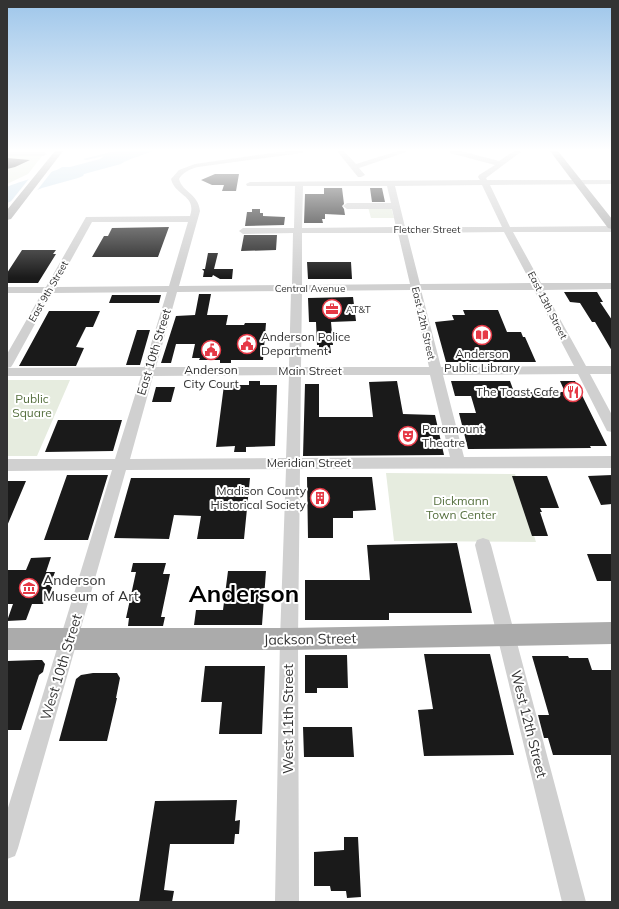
<svg xmlns="http://www.w3.org/2000/svg" width="619" height="909" viewBox="0 0 619 909" font-family="Mulish,sans-serif">
	<style>
		.green { fill: #e6ecdf }
		.water { fill: #cfe2ee }
		.pier { fill: #fff }
		.building { fill: #1a1a1a }
		.lines { fill: none; stroke-linecap: round; stroke-linejoin: round }
		.minor { fill: #d0d0d0; fill-rule: evenodd }
		.major { fill: #ababab; fill-rule: evenodd }
		.labels { text-anchor: middle; stroke-width: 4; stroke-linejoin: round; paint-order: stroke }
		.far-street-label { font-size: 10px; fill: #333; stroke: #fff }
		.far-poi-label { font-size: 10px; fill: #333; stroke: #fff; text-anchor: start }
		.poi-label { font-size: 12px; fill: #333; stroke: #fff; text-anchor: start }
		.street-label { font-size: 12px; fill: #333; stroke: #fff }
		.park-label { font-size: 12px; fill: #56703f; stroke: #fff }
		.near-poi-label { font-size: 14px; fill: #333; stroke: #fff; text-anchor: start }
		.near-street-label { font-size: 14px; fill: #333; stroke: #fff }
		.near-town-label { font-size: 24px; font-weight: bold; fill: #000; stroke: #fff }
	</style>
	<rect width="100%" height="100%" fill="#fff"/>
	<path class="green" d="M7 156H42L28 174 7 184Z
		M368 207H391L394 218H371Z
		M7 380H70L37 456H7Z
		M386 473 515 474 536 542 394 541Z"/>
	<path class="water" d="M115 151H154C147 153 124 161 121 164L84 174 83 176 78 178 42 188 7 203V187C17 182 59 171 62 167H70L100 159 104 156 86 160 83 159Z"/>
	<path class="pier" d="M53 170 35 193 8 205 32 175Z"/>
	<path class="building" d="M7 158 30 160 15 167 7 169Z
		M215 174H239L236 191H222L224 185H212L201 180Z
		M324 188H342L344 204 342 206 344 209 345 215 325 214V219H322L323 223H304L305 194H324Z
		M370 188H382L385 202H372Z
		M252 209H260V213H263V216L285 217 284 225 245 226 247 212H252Z
		M169 227 158 257H92L104 236H108L112 228Z
		M244 235H277L276 250 241 251Z
		M22 250H56L53 254H56L38 283H7V273Z
		M208 253H218L214 269H233L232 279H220L213 275 212 277H203L204 271 202 269H205Z
		M307 262H351L352 279H308Z
		M564 292H597L603 302H600L612 320V351L595 322H592L580 303 570 302Z
		M199 294H211L207 315H228L226 325H244L245 323H266L263 360H231V363H220V360H199L200 358H192L195 344H176L171 363H161L176 316 195 315Z
		M112 295H161L159 303H109Z
		M353 297 356 321 331 322 333 345H330L331 353 319 354V345H317L316 322H309L308 298Z
		M463 310H498L507 332H521L523 337H525L536 362H446L435 322 454 320 452 315H465Z
		M49 311H100L93 327H86L76 347 84 348 76 366H19Z
		M137 330H150L140 365H126Z
		M249 381H260V385H277L275 446 246 447V452H234L235 446 216 447 224 385H249Z
		M397 381 403 414 435 415 444 455 303 456 305 384H319V417H373L369 382Z
		M451 381H510L514 392H565L560 381H575L607 446H590L591 448 468 449 459 413H476L471 396H455Z
		M156 387H175L171 402H152Z
		M58 420H122L113 451 45 452Z
		M67 475H108L88 540H44Z
		M612 475V504L601 505 588 476Z
		M512 476H547L559 508H540L542 512H540L548 536H532Z
		M307 477H372L376 510 353 511V518H333V538H308Z
		M131 478H250L244 539H197L201 516 174 515 169 539 114 538Z
		M7 481H26L7 526Z
		M457 543 472 613H389V620H305V580H370L367 545Z
		M587 554H612V581H597Z
		M51 557 46 572H55L52 580H54L49 597H46L43 604H32L26 620 7 621 13 604H7V570H26L31 558Z
		M133 563H166L163 574H170L161 617H165L163 626H128L129 618H126L136 572H131Z
		M228 571H266L262 625H194L196 610H223Z
		M424 654H490L514 755 424 756 418 710 433 709Z
		M305 655H347L348 688H317V693H305Z
		M532 656H568L569 658H588L592 670H612V755H553L548 738H544L538 715H549Z
		M37 660H42L45 664 43 672 39 675 21 730H7V661Z
		M205 666H265L262 734H219L222 702H201Z
		M93 673H117L120 678 116 698H117L107 741H59L76 679 81 675Z
		M303 727H352L354 757H304Z
		M237 800 235 821 240 820 239 834H235L234 844H170L164 890 174 891 172 902H139L155 801Z
		M344 837H358L361 897 347 898 346 891H331L330 886H314V852L344 850Z"/>
	<g class="lines">
		<path class="minor" d="M286 151H305L301 153 198 167C190 169 183 172 179 179 183 193 198 193 200 211L179 286 292 285 293 233 243 234 239 231 243 228H294L295 186H247L246 184 250 182 480 180 478 177 479 175 495 165 450 153V151H461L499 161 514 151H522L486 178 487 180H612V184L490 185 510 227 612 226V232H513L541 283H612V289L544 290 586 366H612V374H590L612 415V432L607 431 578 374 443 375 464 457 612 456V468L300 469 298 639 299 902H275L280 639 286 469 126 470 18 848 15 856 7 859V811L112 470 7 471V459H115L141 376H7V354L42 293H7V287H46L86 217 190 216C197 195 175 196 171 179L179 170 195 164ZM482 185 502 227H405L395 186ZM303 186H387L391 203H347L343 206 347 209H392L396 227 302 228ZM92 222H188L169 286 56 287ZM504 232 531 283 420 284 407 233ZM302 233H398L410 284 302 285ZM411 290 429 367H301L302 291ZM421 290H534L574 366 441 367ZM291 291 289 367H156L177 292ZM167 292 144 367 7 368 11 367 13 364 52 293ZM289 375 286 458 130 459 153 376ZM301 375H430L450 457 300 458Z
			M337 151H344L356 164 398 151H409L359 168 365 175 361 177H358Z
			M7 152H43L47 154 43 156H7Z
			M483 538 489 540 491 545 586 902H562L475 545 477 540Z"/>
		<path class="major" d="M55 151H63L11 219 7 220V210Z
			M550 151H558L612 219V229L608 228Z
			M612 622V644L289 650H7V628H289Z"/>
	</g>
	<linearGradient id="sky" x2="0" y2="1"><stop stop-color="#9ec6ea"/><stop offset="0.54" stop-color="#fff"/><stop offset="1" stop-color="#fff" stop-opacity="0"/></linearGradient>
	<rect width="619" height="278" fill="url(#sky)"/>
	<defs>
		<g id="office-ring" transform="scale(1)"><circle r="9.5" fill="#fff" stroke="#e63946" stroke-width="1.5"/><path d="M-6-3h4V-5.5h4V-3h4V5H-6ZM-1-4.5V-3h2v-1.5ZM-6 0V1H6V0Z" fill="#e63946"/></g>
		<g id="library-ring" transform="scale(1)"><circle r="9.5" fill="#fff" stroke="#e63946" stroke-width="1.5"/><path d="M-6-4Q-3-5.5-.7-3.5V5Q-3 3-6 4ZM6-4Q3-5.5 .7-3.5V5Q3 3 6 4Z" fill="#e63946"/></g>
		<g id="civic-ring" transform="scale(1)"><circle r="9.5" fill="#fff" stroke="#e63946" stroke-width="1.5"/><path d="M-.6-6.5H3V-4.5H.6V-3L4-1V1h2V6H-6V1h2V-1L-.6-3ZM-1.2 2.5V6h2.4V2.5Z" fill="#e63946"/></g>
		<g id="restaurant-ring" transform="scale(1)"><circle r="9.5" fill="#fff" stroke="#e63946" stroke-width="1.5"/><path d="M-5-6h1v4h1v-4h1v4h1v-4h1v5L-1.5 .5V6h-2V.5L-5-1ZM5-6V6H3V1.5H1.5Q1.5-4 5-6Z" fill="#e63946"/></g>
		<g id="theatre-ring" transform="scale(1)"><circle r="9.5" fill="#fff" stroke="#e63946" stroke-width="1.5"/><path d="M-5-5.5Q0-4 5-5.5V0Q5 5 0 6Q-5 5-5 0ZM-3.3-2.5H-1v1.5H-3.3ZM1-2.5H3.3v1.5H1ZM-2.8 1Q0 5.5 2.8 1Z" fill="#e63946"/></g>
		<g id="building-ring" transform="scale(1)"><circle r="9.5" fill="#fff" stroke="#e63946" stroke-width="1.5"/><path d="M-4-6H4V6H1V3H-1V6H-4ZM-2.5-4.3h1.7v1.8h-1.7ZM.8-4.3h1.7v1.8H.8ZM-2.5-1h1.7V.8h-1.7ZM.8-1h1.7V.8H.8Z" fill="#e63946"/></g>
		<g id="museum-ring" transform="scale(1)"><circle r="9.5" fill="#fff" stroke="#e63946" stroke-width="1.5"/><path d="M0-6L6-3V-2H-6V-3ZM-5-1h2V3h-2ZM-1-1h2V3h-2ZM3-1h2V3H3ZM-6 4H6V6H-6Z" fill="#e63946"/></g>
	</defs>
	<g fill-rule="evenodd">
		<use href="#office-ring" x="332" y="309"/>
		<use href="#library-ring" x="482" y="335"/>
		<use href="#civic-ring" x="247" y="344"/>
		<use href="#civic-ring" x="211" y="350"/>
		<use href="#restaurant-ring" x="573" y="392"/>
		<use href="#theatre-ring" x="408" y="436"/>
		<use href="#building-ring" x="320" y="498"/>
		<use href="#museum-ring" x="29" y="588"/>
	</g>
	<g class="labels">
		<g class="far-street-label">
			<text x="427" y="233">Fletcher Street</text>
			<text x="310" y="292">Central Avenue</text>
			<text transform="translate(48 291) rotate(-60)" y="4">East 9th Street</text>
			<text transform="translate(548 305) rotate(63)" y="4">East 13th Street</text>
			<text transform="translate(424 323) rotate(77)" y="4">East 12th Street</text>
		</g>
		<g class="far-poi-label">
			<text x="346" y="313">AT&amp;T</text>
		</g>
		<g class="poi-label">
			<text x="261" y="341">Anderson Police<tspan x="261" dy="14">Department</tspan></text>
			<text x="482" y="358" text-anchor="middle">Anderson<tspan x="482" dy="14">Public Library</tspan></text>
			<text x="211" y="374" text-anchor="middle">Anderson<tspan x="211" dy="14">City Court</tspan></text>
			<text x="559" y="396" text-anchor="end">The Toast Cafe</text>
			<text x="422" y="433">Paramount<tspan x="422" dy="14">Theatre</tspan></text>
			<text x="306" y="495" text-anchor="end">Madison County<tspan x="306" dy="14">Historical Society</tspan></text>
		</g>
		<g class="street-label">
			<text transform="translate(154 352) rotate(-73)" y="4">East 10th Street</text>
			<text x="310" y="375">Main Street</text>
			<text x="309" y="467">Meridian Street</text>
		</g>
		<g class="park-label">
			<text x="32" y="403">Public<tspan x="32" dy="14">Square</tspan></text>
			<text x="461" y="505">Dickmann<tspan x="461" dy="14">Town Center</tspan></text>
		</g>
		<g class="near-poi-label">
			<text x="43" y="585">Anderson<tspan x="43" dy="16">Museum of Art</tspan></text>
		</g>
		<g class="near-street-label">
			<text transform="translate(310 639) rotate(-1)" y="5">Jackson Street</text>
			<text transform="translate(61 667) rotate(-73)" y="5">West 10th Street</text>
			<text transform="translate(288 719) rotate(-90)" y="5">West 11th Street</text>
			<text transform="translate(529 724) rotate(76)" y="5">West 12th Street</text>
		</g>
		<g class="near-town-label">
			<text x="244" y="602">Anderson</text>
		</g>
	</g>
	<rect width="619" height="909" fill="none" stroke="#333333" stroke-width="16"/>
</svg>
